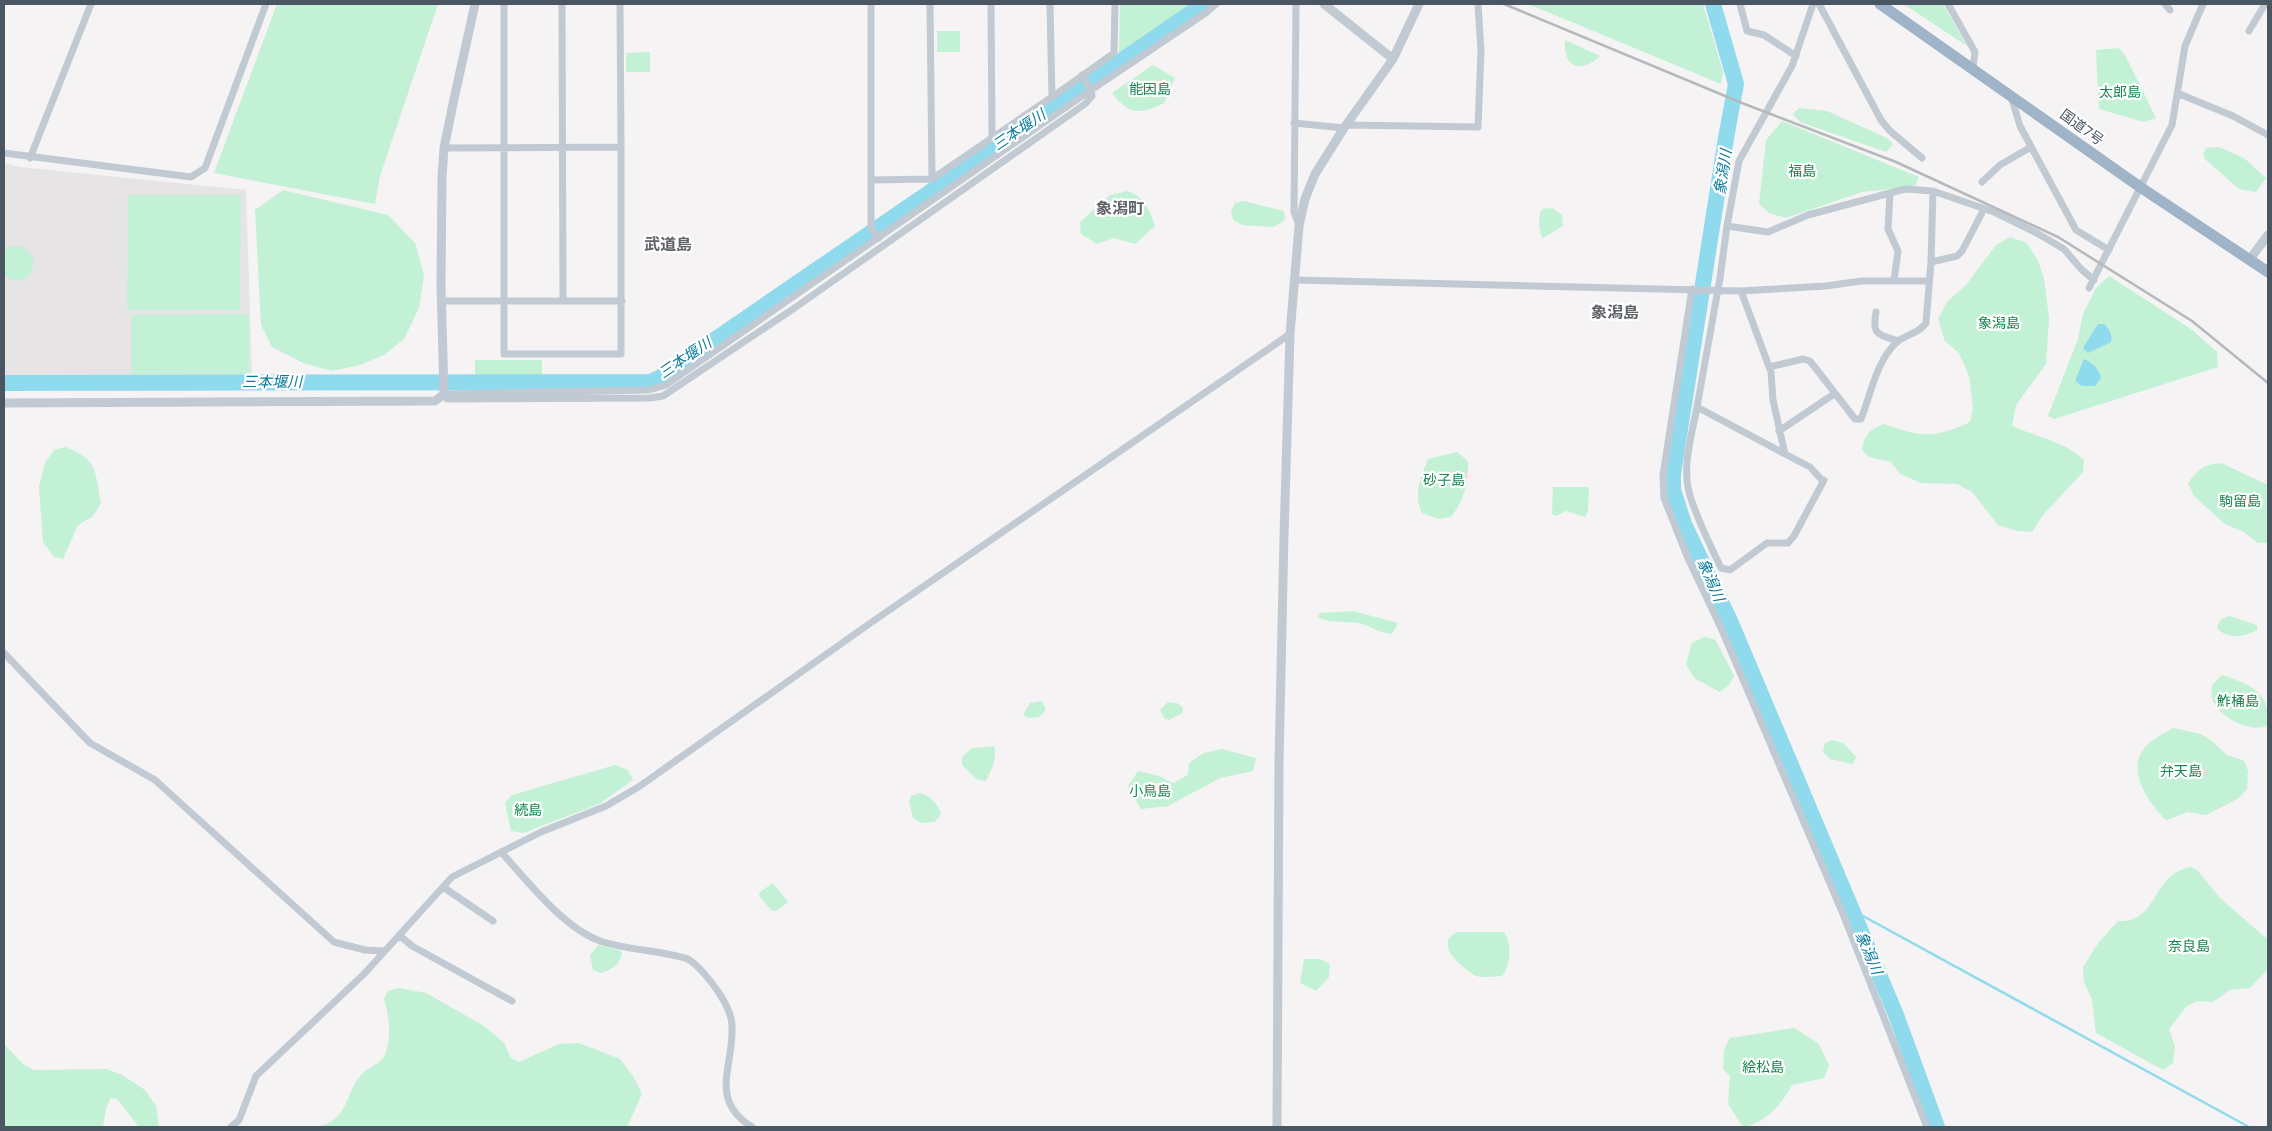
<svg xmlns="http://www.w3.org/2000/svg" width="2272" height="1131" viewBox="0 0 2272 1131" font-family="Poppins,'Noto Sans JP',sans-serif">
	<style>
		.education { fill: #e6e4e5 }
		.green { fill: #c3f1d5 }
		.water { fill: #90daee }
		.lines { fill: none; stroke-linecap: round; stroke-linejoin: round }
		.stream { stroke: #90daee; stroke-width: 2.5 }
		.river { stroke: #90daee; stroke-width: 16 }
		.minor { stroke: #c1cad2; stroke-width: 7 }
		.tertiary { stroke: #c1cad2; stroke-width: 9 }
		.trunk { stroke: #9fb4c9; stroke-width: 11 }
		.rail { stroke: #b5b8bd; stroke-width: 2.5 }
		.labels { text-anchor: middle; stroke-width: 4.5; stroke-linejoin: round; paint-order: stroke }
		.park-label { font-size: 14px; fill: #17864f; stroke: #fff }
		.street-label { font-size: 14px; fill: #4a5661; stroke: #fff }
		.water-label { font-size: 15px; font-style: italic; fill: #0c7c9b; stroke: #fff }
		.quarter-label { font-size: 16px; font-weight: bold; fill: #5f6368; stroke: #fff }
	</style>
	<rect width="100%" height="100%" fill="#f5f3f3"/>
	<path class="education" d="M4 163 20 167 246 190 252 376 4 379Z"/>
	<path class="green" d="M277 4H438L380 176 375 204 214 173Z
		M1120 4H1191L1119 54Z
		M1528 4H1703L1723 72 1721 84Z
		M1943 4 1967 46 1905 5Z
		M937 31H960V52H937Z
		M1565 40 1600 56C1581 74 1563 68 1565 40Z
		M2119 48 2125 55 2156 118 2144 122 2099 109 2096 50Z
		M650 52V72H626V53Z
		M1153 65 1175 78 1164 103C1140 115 1129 115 1112 93Z
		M1799 108 1827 111 1887 138 1893 144 1886 152 1800 122 1793 114Z
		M1782 121 1919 177 1915 186 1862 192 1786 218 1769 213 1759 204 1766 140Z
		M2219 147 2244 158 2266 178 2256 192 2239 189 2206 160 2203 154 2206 148Z
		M283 190 388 215 415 243 424 275 419 308 404 339 384 355 360 365 332 371 303 363 272 347 261 325 255 210Z
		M1128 191C1144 197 1150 210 1155 226L1135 244 1114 238 1097 244 1081 234 1080 222 1110 195Z
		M128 195H241L240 310H127Z
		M1243 201 1284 211 1285 220 1274 227 1242 225 1233 220 1231 212 1235 203Z
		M1552 208 1562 215 1563 226 1543 238C1538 231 1538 216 1542 209Z
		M2010 237 2027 243 2038 261 2044 278 2049 318 2046 364 2016 405 2012 426C2037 437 2064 441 2084 460L2083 472 2043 515 2032 532 2017 531 1998 525 1972 492 1957 484 1921 483 1900 474 1891 462 1869 457 1862 450C1864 435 1870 429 1884 424 1920 437 1934 439 1970 422L1973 408 1969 376 1959 353 1945 341 1938 319 1947 302 1966 285 1996 245Z
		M19 246C35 251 38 266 27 278L15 281 4 275V251L9 247Z
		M2109 276 2191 329 2217 352 2218 367 2054 419 2048 416 2078 339 2083 314 2096 288Z
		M249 314V374H131V315Z
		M475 360H542V377H475Z
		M65 447C98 459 95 472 101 503L92 517 78 525 63 559 54 557 43 542 39 486 45 463 54 450Z
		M1457 452 1468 461C1469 482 1464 500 1451 517L1438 519 1422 513C1413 494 1421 477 1428 459Z
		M2221 463 2268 485V543H2258L2244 532 2225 524 2194 496 2188 483C2198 470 2204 464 2221 463Z
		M1553 487H1589L1588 512 1585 517 1566 511 1556 516 1552 514Z
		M1353 611 1398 623 1392 634C1379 634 1370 625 1358 623 1345 621 1330 624 1318 617L1320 613Z
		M2229 616 2257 625V630C2244 637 2228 640 2217 628L2220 620Z
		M1704 637 1715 639 1734 676 1730 684 1720 692 1694 678 1686 664 1692 643Z
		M2222 675C2250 684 2270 692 2268 725 2251 734 2221 718 2213 701 2210 697 2212 691 2212 685Z
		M1042 701 1046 710 1039 717 1029 718 1023 715 1030 703Z
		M1168 702 1177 703 1183 708 1182 713 1169 720 1164 718 1160 710Z
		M2173 728 2201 734 2212 741 2227 755 2244 761 2248 771 2247 789 2239 798 2206 815 2188 812 2166 820C2151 805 2130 777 2140 755 2146 742 2161 735 2173 728Z
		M1833 740 1843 743 1856 757 1853 764 1830 759 1823 752 1825 743Z
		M994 746C997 759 992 769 986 781L976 779 962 765V757L972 748Z
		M1222 749 1256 758 1253 771 1220 778 1168 806 1141 809 1128 786 1138 771 1159 776 1173 783 1188 775 1189 763 1204 753Z
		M615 765 628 770 633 780 599 804 523 833 511 831 505 803 512 795Z
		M920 793C931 796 937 803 941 814L935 822 922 823 913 818 909 802 911 796Z
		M2190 867 2197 870 2220 898 2268 940V969L2250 988 2230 990 2213 1002 2197 1001 2186 1007 2169 1029 2175 1046 2173 1063 2163 1070 2096 1033 2092 1000 2084 982 2083 967 2099 942 2118 921C2158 924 2152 874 2190 867Z
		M773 883 788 902 776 911H772L759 896 760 892Z
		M1458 932H1504C1512 943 1511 965 1502 976 1494 976 1482 979 1474 975 1461 967 1432 942 1458 932Z
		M598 945 620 950 622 954C619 966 611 970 600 973L593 970 590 955Z
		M1304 959H1320L1330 964 1329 977 1316 991 1300 983Z
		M399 988 426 993 484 1026 504 1043 511 1058 519 1062 559 1044 579 1043 620 1059 633 1076 642 1094 627 1127H314C350 1123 344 1092 363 1073 372 1065 383 1064 387 1049 391 1032 389 1016 384 999L388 991Z
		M1794 1028 1818 1043 1829 1065 1824 1078 1792 1085C1783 1103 1764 1124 1743 1127L1728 1104 1730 1076 1723 1069 1724 1050 1730 1038Z
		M4 1044 23 1064 34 1070 107 1069 122 1075 145 1090 156 1106 159 1127H139L117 1099 111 1098 106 1108 103 1127H4Z"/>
	<path class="water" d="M2098 324H2104C2109 328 2113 336 2111 342L2088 353 2083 348Z
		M2084 359C2093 363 2099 369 2101 378L2095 386H2082L2076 382V378Z"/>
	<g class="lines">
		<path class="stream" d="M1852 910 2249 1127"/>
		<path class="river" d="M1713 4 1736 84 1726 138 1673 474V490L1684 524 1731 623 1852 910 1896 1015 1937 1127
			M4 383 650 382 659 378 1204 4"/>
		<path class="minor" d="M504 4V354H621V147
			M562 4 563 300
			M871 4V228L879 238
			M991 4 992 138
			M1296 4 1294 212 1299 225
			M1740 4 1747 31 1764 35 1796 56
			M1819 4 1881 120 1889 130 1922 158
			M1948 4 1975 52 1973 67
			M2165 4 2170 10
			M2249 31 2265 4
			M2177 93 2233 116 2268 135
			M2011 96 2020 126 2076 230 2109 250
			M1052 97 1114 53 1115 4
			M1294 123 1344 128
			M1346 125 1478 127 1481 51 1478 4
			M444 148 621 147 620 4
			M4 153 191 177 205 168 266 4
			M30 158 91 4
			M932 179 1052 97 1050 4
			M872 180 932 179 930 4
			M1982 182 2000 165 2031 147
			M1890 193 1888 229 1898 251 1894 280
			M1727 226 1768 232 1808 215 1890 193 1905 189 1933 191
			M1931 262 1957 256 1962 251 1984 209
			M1295 280 1741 291 1771 372 1773 400 1785 454 1810 467 1821 479
			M2089 288 2172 125 2185 46 2203 4
			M1692 289 1663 475 1664 498 1687 556 1721 628 1843 914 1927 1127
			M1741 291 1826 286 1861 281H1929
			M442 301H622
			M1876 312C1872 335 1877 334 1898 341
			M1769 367 1803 359 1810 361 1855 419H1861C1871 394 1876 361 1897 342 1907 334 1918 334 1926 323L1931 262 1933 191 1994 212 2035 232 2064 249 2081 269 2094 280
			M444 394 649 390 666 385 1072 103 1207 12 1216 4
			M447 399 650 398 663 396 793 309 1085 104 1092 96 1091 90 1082 75
			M1697 407C1692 434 1682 466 1689 492 1696 518 1710 544 1721 568L1730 570 1767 543H1788L1794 536 1824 480
			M1779 431 1834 394
			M1785 454 1697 407 1720 278 1727 226 1739 161 1792 66 1813 4
			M4 653 90 743 155 780 334 942 365 950 383 951
			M501 852C528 881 562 927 600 941 627 950 657 950 685 958 690 959 696 965 700 969 712 982 731 1006 732 1025 734 1068 708 1099 752 1127
			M443 887 493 921
			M399 935 412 946 512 1001
			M231 1127 239 1120 256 1076 364 974 452 877 541 832 606 806 640 786 869 624 1290 334"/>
		<path class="tertiary" d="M1324 4 1393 59
			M2250 259 2268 235
			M4 403 435 401 444 394 441 285 442 177 444 148 454 99 475 4
			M1277 1127 1279 762 1284 536 1290 334 1299 226 1305 199 1315 174 1344 128 1393 59 1419 4"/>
		<path class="trunk" d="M1880 4 2140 187 2268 272"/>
		<path class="rail" d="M1504 4 1742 103 1896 162 2058 237 2192 321 2268 383"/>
	</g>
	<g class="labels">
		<g class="park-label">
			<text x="1150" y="94">能因島</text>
			<text x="2120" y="97">太郎島</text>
			<text x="1802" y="176">福島</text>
			<text x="1999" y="328">象潟島</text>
			<text x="1444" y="485">砂子島</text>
			<text x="2240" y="506">駒留島</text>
			<text x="2238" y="706">鮓桶島</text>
			<text x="2181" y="776">弁天島</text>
			<text x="1150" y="796">小鳥島</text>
			<text x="528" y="815">続島</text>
			<text x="2189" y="951">奈良島</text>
			<text x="1763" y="1072">絵松島</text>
		</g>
		<g class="street-label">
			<text transform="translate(2082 127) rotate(36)" y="5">国道7号</text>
		</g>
		<g class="water-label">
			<text transform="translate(1019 130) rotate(-34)" y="5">三本堰川</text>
			<text transform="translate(1723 172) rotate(-81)" y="5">象潟川</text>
			<text transform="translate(685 358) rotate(-34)" y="5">三本堰川</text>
			<text x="272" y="387">三本堰川</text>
			<text transform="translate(1711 580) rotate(67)" y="5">象潟川</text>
			<text transform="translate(1869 953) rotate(67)" y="5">象潟川</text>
		</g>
		<g class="quarter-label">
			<text x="1120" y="214">象潟町</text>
			<text x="668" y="250">武道島</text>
			<text x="1615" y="318">象潟島</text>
		</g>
	</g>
	<rect width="2272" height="1131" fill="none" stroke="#4a5661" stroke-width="10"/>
</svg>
